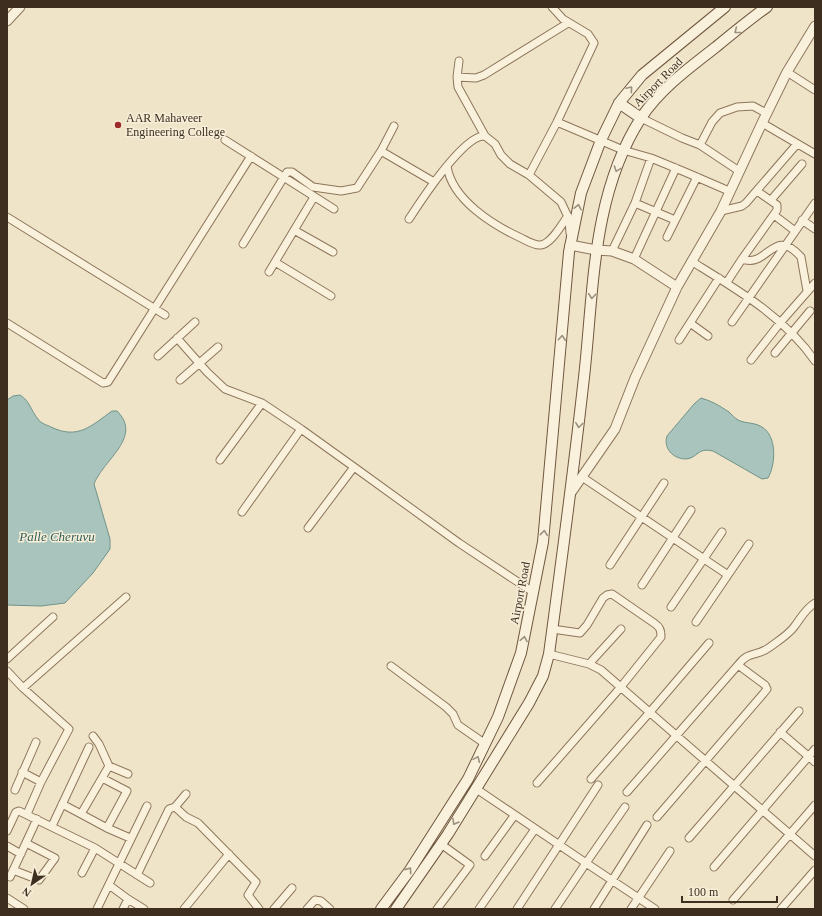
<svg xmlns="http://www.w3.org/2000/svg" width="822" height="916" viewBox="0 0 822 916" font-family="'Times New Roman',serif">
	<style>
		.water { fill: #a9c4bc; stroke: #6f938a }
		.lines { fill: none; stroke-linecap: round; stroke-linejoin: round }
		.minor-casing { stroke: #8d765c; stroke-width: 9 }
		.tertiary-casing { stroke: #8d765c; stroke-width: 11 }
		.secondary-casing { stroke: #6f573f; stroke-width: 12 }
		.minor { stroke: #faf1dc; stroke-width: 7 }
		.tertiary { stroke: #faf1dc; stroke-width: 9 }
		.secondary { stroke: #faf1dc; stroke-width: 10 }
		.oneway { stroke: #9c907e }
		.poi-dot { fill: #9e2a2b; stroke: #f7eed8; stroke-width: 1.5 }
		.labels { text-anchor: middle; stroke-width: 3; stroke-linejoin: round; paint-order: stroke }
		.street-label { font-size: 12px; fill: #3d2e20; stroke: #f7eed8 }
		.poi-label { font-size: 12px; fill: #3d2e20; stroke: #f7eed8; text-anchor: start }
		.water-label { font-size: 13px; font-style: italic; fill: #2f5d5a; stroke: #f7eed8 }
	</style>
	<rect width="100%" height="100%" fill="#f0e4c8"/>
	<path class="water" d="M20 395C30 401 31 411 38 419 40 423 47 425 51 427 78 440 91 426 112 411H117C143 437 104 459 94 484L110 539V549L93 573 65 603 41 606 7 605V400L13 396Z
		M701 398C712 401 720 406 729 412 732 415 735 418 738 420 746 424 754 422 762 427 777 436 776 464 768 478L762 479 713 451C697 447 698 458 686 459 673 459 663 448 667 436L694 404Z"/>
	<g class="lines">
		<g class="minor-casing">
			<path id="minor" d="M459 61 457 77 458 87 485 136 495 144 501 155 510 164 529 175 561 202 569 219 570 233
				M787 72 815 90
				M457 77 476 78 484 75 568 23
				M641 118 682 138 700 145 739 171
				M557 122 623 150 651 158 685 172 729 191
				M762 123 815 154
				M225 140 334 209
				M700 145 712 122 720 113 737 107 753 106 766 113
				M381 151 434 182
				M447 166C452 200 493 225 521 238 527 241 535 246 541 245 552 243 561 225 568 216
				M529 175 557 122 594 43 588 34 563 19 552 7
				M771 200 802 164
				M635 203 675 220
				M721 211 742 206 746 203 797 144
				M774 215 795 231
				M7 217 165 315
				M409 219C420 202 464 134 485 136
				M802 220 815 229
				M294 230 333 252
				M667 237 697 177
				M243 244 287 172H292L313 187 341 191 357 188 381 151 394 126
				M612 251 635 203 651 158
				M634 259 676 168
				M742 259C768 269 773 225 801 257L807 291
				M691 261C736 289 785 317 815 361
				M275 262 331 296
				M269 272 314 197
				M727 282 742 259 777 210V205L757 191
				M732 322 815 203
				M7 323 103 383 108 382 251 156
				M690 323 708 336
				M177 338 207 372 225 389 262 403 301 429
				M679 340 719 278
				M775 353 810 311
				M158 356 195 322
				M751 360 780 323 815 283
				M180 380 218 347
				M220 460 262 403
				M582 477 728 575
				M242 512 301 429 354 467
				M308 528 354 467 459 543 533 592
				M610 565 664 483
				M642 585 691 510
				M671 607 722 532
				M696 622 749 544
				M549 654 589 664 601 670 815 856
				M7 659 53 617
				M589 664 621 629
				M738 665C749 650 757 657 770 647 778 641 788 635 794 627 801 618 805 609 815 603
				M391 666 446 707 453 714 458 725 484 743
				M7 671 23 688 69 729 41 782 22 772
				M23 688 126 597
				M780 732 815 762
				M93 736 99 744 109 766 128 774
				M102 778 127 791 107 828 130 838
				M591 779 650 712 709 643
				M537 783 620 688 661 637C661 630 660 627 654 623L612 594 607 595 603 598 587 625 580 633 552 629
				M475 788 586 863 555 909
				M15 790 36 742
				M627 792 738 665 765 685 767 689 763 694 657 817
				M62 804 81 814
				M175 807 186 794
				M625 807 586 863 655 909
				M27 814 41 782
				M52 826 89 747
				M107 828 81 814 109 766
				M7 831 16 812 19 811 95 848 150 883
				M689 838 799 711
				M7 846 21 854
				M485 856 514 816
				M714 867 815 749
				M13 870 39 880 55 858 26 843
				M82 873 95 848
				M137 875 169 809 175 807 186 817 198 823 256 882 248 895 259 909
				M10 877 37 819
				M109 885 128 899 123 909
				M7 898 24 909
				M128 899 144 909
				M733 900 815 805
				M97 909 147 806
				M184 909 229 854
				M274 909 292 888
				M307 909 315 900 321 901 330 909
				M437 909 470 865 441 844
				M479 909 535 829
				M517 909 598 785
				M594 909 647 825
				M631 909 670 851
				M781 909 815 870"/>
		</g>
		<g class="tertiary-casing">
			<path id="tertiary" d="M7 21 20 7
				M570 245 596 250 612 251 634 259 677 287
				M570 494 615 429 635 378 677 287 721 211 762 123 787 72 815 26"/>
		</g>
		<g class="secondary-casing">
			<path id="secondary" d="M619 103 641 118
				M381 909 410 870 468 779 498 717 521 653 543 542 569 252 581 193 601 140 619 103 642 75 725 7
				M396 909 448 834 529 703 543 676 549 654C561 565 573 476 583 386 594 297 590 197 641 118 659 90 690 67 716 47 733 33 750 19 767 7"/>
		</g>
		<use href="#minor" class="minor"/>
		<use href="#tertiary" class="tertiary"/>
		<use href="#secondary" class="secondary"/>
	</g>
	<defs><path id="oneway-chevron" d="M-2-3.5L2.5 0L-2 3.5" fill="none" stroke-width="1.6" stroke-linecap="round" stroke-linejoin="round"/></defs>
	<g class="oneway">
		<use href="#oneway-chevron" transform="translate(737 31) rotate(142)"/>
		<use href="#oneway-chevron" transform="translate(630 89) rotate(-50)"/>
		<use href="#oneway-chevron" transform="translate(617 169) rotate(110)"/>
		<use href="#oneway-chevron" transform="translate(578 207) rotate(-78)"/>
		<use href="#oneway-chevron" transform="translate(592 296) rotate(95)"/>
		<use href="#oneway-chevron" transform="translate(562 338) rotate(-85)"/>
		<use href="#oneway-chevron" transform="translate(579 425) rotate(97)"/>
		<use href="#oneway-chevron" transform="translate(544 533) rotate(-84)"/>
		<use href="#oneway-chevron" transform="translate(524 639) rotate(-79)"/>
		<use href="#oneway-chevron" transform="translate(477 759) rotate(-66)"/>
		<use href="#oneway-chevron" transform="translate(455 822) rotate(120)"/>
		<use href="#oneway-chevron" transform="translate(409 870) rotate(-55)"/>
	</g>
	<circle class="poi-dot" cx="118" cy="125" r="4"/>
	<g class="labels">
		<g class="street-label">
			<text transform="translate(658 82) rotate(-45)" y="4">Airport Road</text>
			<text transform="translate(520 593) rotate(-79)" y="4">Airport Road</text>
		</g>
		<g class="poi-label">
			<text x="126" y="122">AAR Mahaveer<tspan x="126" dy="14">Engineering College</tspan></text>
		</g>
		<g class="water-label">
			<text x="57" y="541">Palle Cheruvu</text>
		</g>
	</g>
	<rect width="822" height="916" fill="none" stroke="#3d2e20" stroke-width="16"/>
	<g transform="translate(32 884) rotate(214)" stroke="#f7eed8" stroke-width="3" paint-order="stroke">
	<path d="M0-3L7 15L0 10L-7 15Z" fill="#3d2e20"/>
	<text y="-6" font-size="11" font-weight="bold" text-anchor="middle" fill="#3d2e20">N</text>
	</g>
	<path d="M682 896v6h95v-6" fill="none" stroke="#3d2e20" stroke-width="2"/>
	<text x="688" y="896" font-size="12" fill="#3d2e20" stroke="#f7eed8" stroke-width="3" paint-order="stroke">100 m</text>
</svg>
